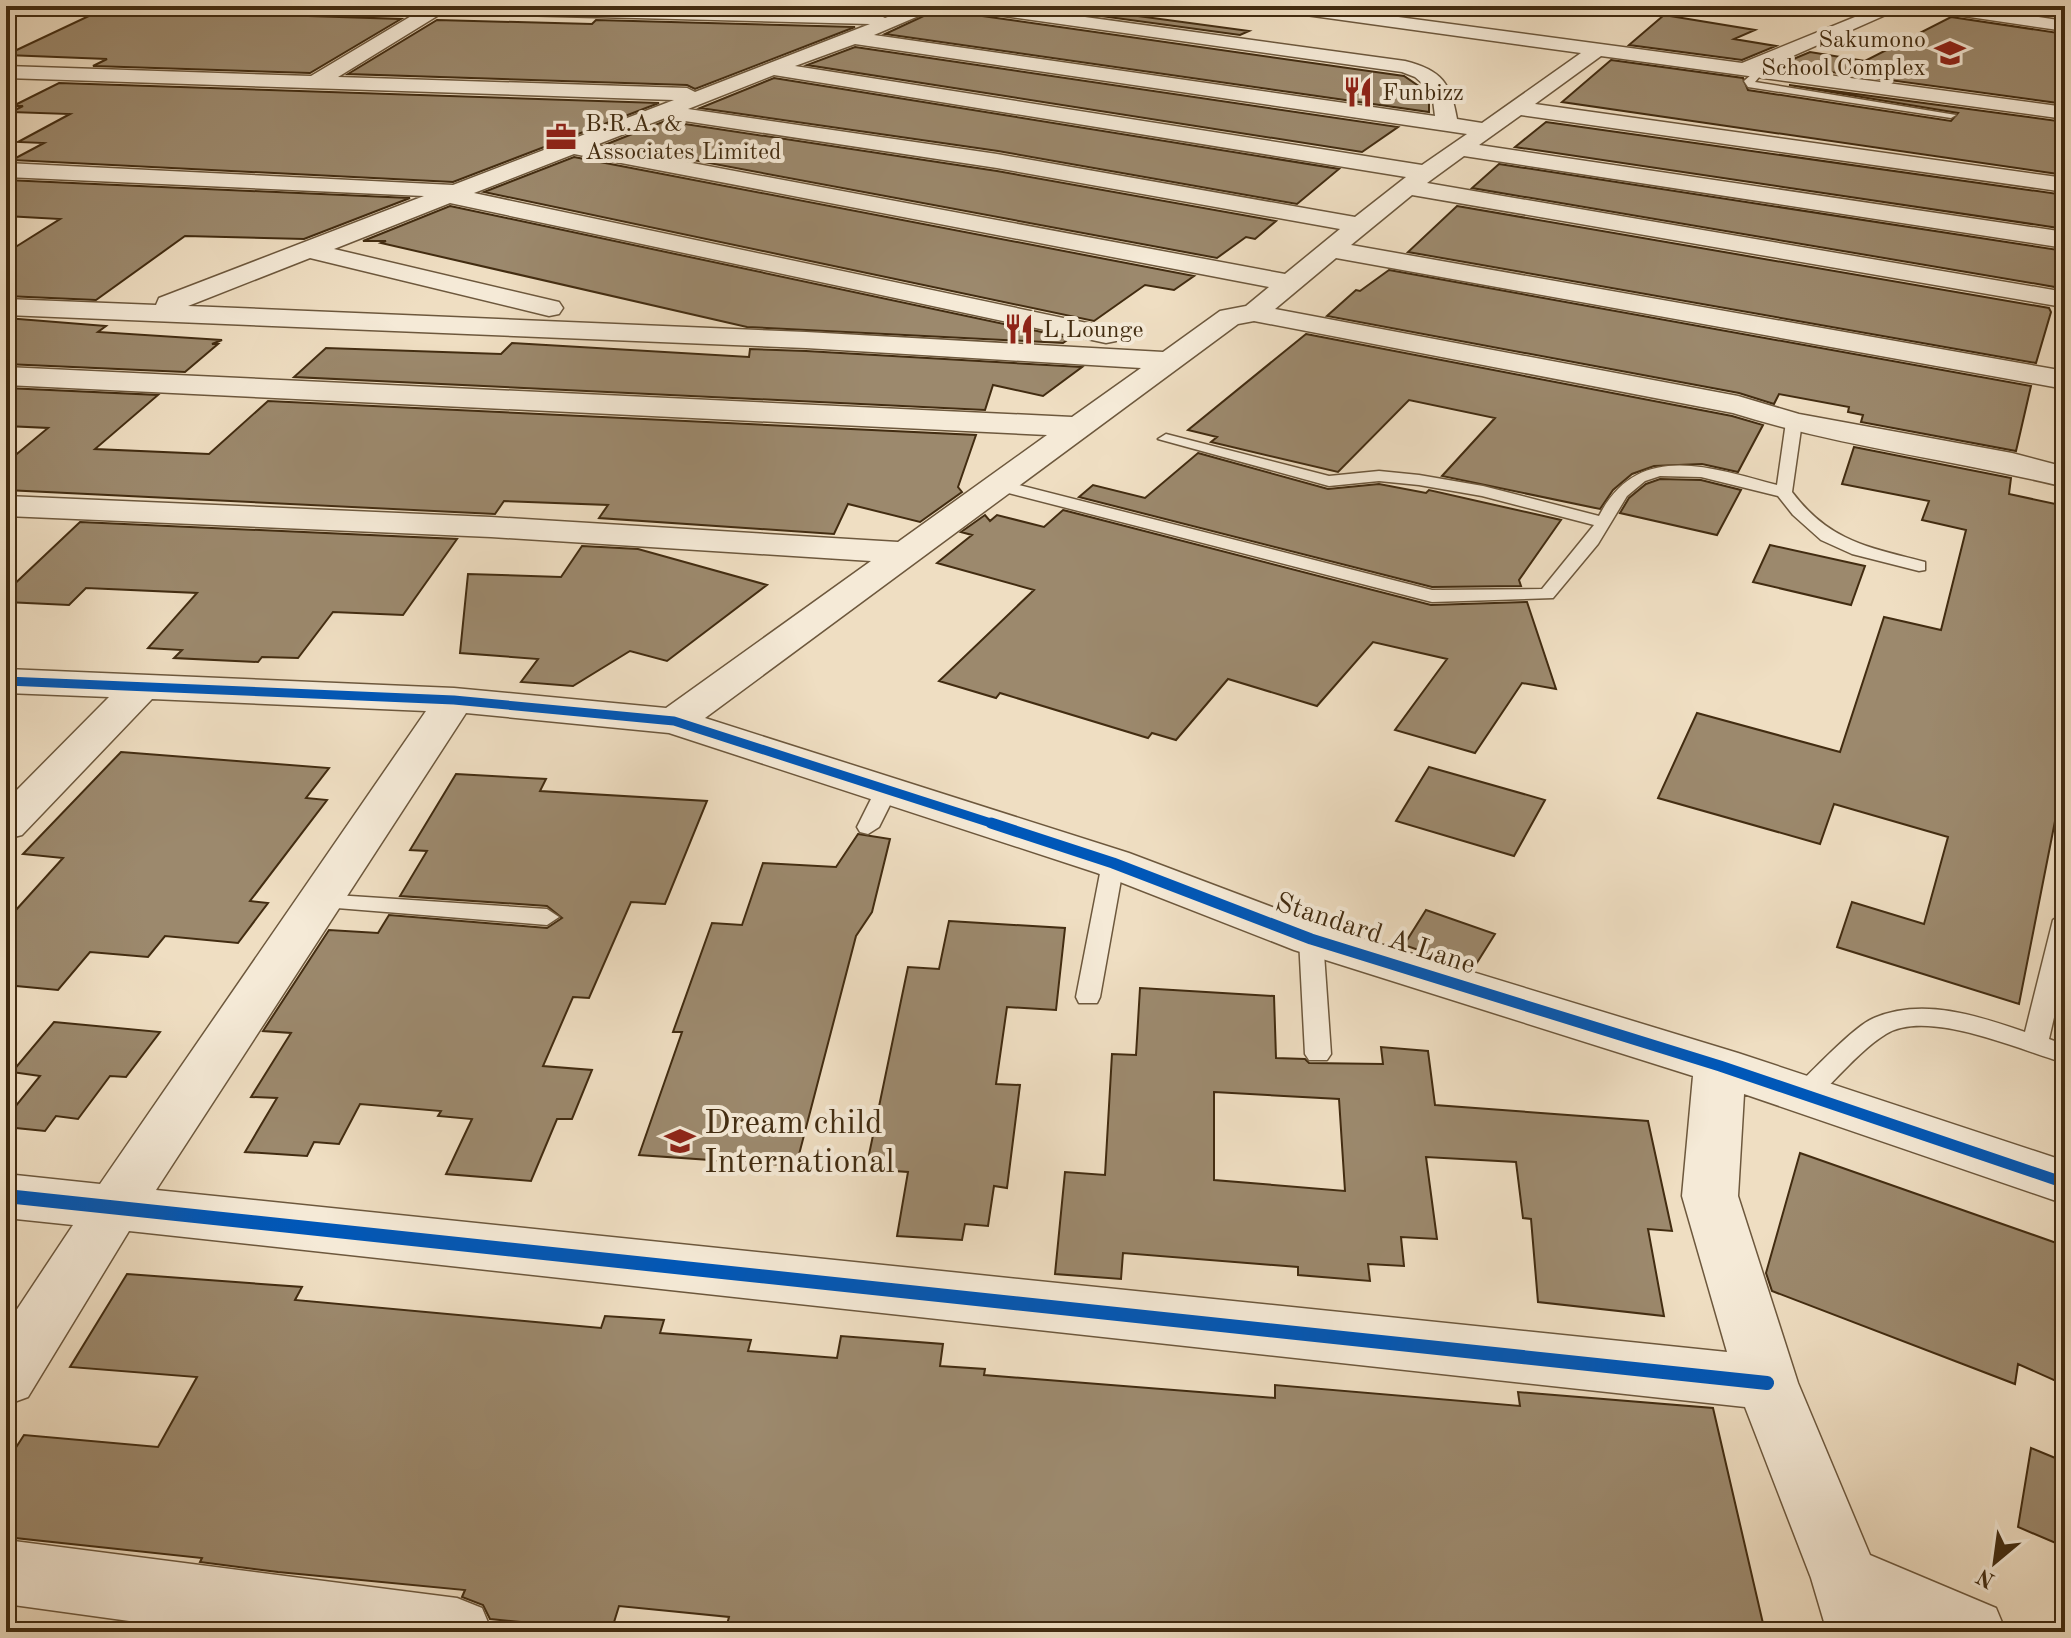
<svg xmlns="http://www.w3.org/2000/svg" width="2071" height="1638" viewBox="0 0 2071 1638" font-family="'Old Standard TT',serif">
	<style>
		.building { fill: #9c896d; stroke: #422c11; stroke-width: 2; fill-rule: evenodd }
		.lines { fill: none; stroke-linecap: round; stroke-linejoin: round }
		.lane-casing { stroke: #6d583d; stroke-width: 3 }
		.street-casing { stroke: #6d583d; stroke-width: 3 }
		.lane { fill: #f5ead7; fill-rule: evenodd }
		.street { fill: #f5ead7; fill-rule: evenodd }
		.cycleway-far2-casing { stroke: #f5ead7; stroke-width: 13 }
		.cycleway-far1-casing { stroke: #f5ead7; stroke-width: 16 }
		.cycleway-casing { stroke: #f5ead7; stroke-width: 19 }
		.cycleway-far2 { stroke: #0057b8; stroke-width: 9 }
		.cycleway-far1 { stroke: #0057b8; stroke-width: 11 }
		.cycleway { stroke: #0057b8; stroke-width: 14 }
		.labels { text-anchor: middle; stroke-width: 8; stroke-linejoin: round; paint-order: stroke }
		.far-poi-label { font-size: 24px; fill: #422c11; stroke: #f5ead7; text-anchor: start }
		.street-label { font-size: 28px; fill: #422c11; stroke: #f5ead7 }
		.near-poi-label { font-size: 34px; fill: #422c11; stroke: #f5ead7; text-anchor: start }
	</style>
	<rect width="100%" height="100%" fill="#efdec2"/>
	<filter id="stains"><feTurbulence type="fractalNoise" baseFrequency=".0025" numOctaves="4"/><feColorMatrix values="0 0 0 0 .2 0 0 0 0 .09 0 0 0 0 .02 0 0 0 .5 -.17"/></filter>
	<radialGradient id="worn" r=".72"><stop offset=".6" stop-color="#630" stop-opacity="0"/><stop offset="1" stop-color="#630" stop-opacity=".3"/></radialGradient>
	<path class="building" d="M110 6H263L323 10 312 16 401 19 310 73 93 66 107 59 6 55Z
		M718 6H908L885 15 877 11Z
		M945 6H956L968 14 1404 76 1429 93V112L885 34Z
		M1028 6H1064L1249 31 1240 35Z
		M1664 15 1755 30 1734 39 1776 46 1742 60 1629 45Z
		M1951 17 2065 34V104L1779 65 1810 52 1865 61Z
		M437 20 592 24 596 20 855 27 695 89 687 85 348 74Z
		M855 47 1398 127 1362 152 807 65Z
		M1611 60 1743 78 1748 90 1951 121 1958 113 1789 85 2065 122V175L1562 102Z
		M774 78 1339 169 1297 204 998 151 700 108Z
		M59 83 659 103 453 182 12 160 44 143 18 142 70 114 11 112 23 106H13Z
		M665 121 997 171 1276 221 1255 239 1246 237 1217 258 607 144Z
		M1546 122 2065 195V229L1515 147Z
		M574 157 1194 276 1174 290 1145 285 1094 321 484 192Z
		M1499 164 2065 251V258L2055 287 1472 188Z
		M6 180 410 198 304 239 185 236 96 300 6 296V253L60 219 6 216Z
		M450 206 1070 338 1063 343 747 327 381 243 386 241H363Z
		M1457 206 2049 308 2051 312 2036 363 1408 252Z
		M1389 270 2031 386 2016 451 1861 422 1863 415 1848 412 1849 407 1779 394 1774 404 1739 393 1327 316 1356 290 1360 291Z
		M6 318 106 326 98 332 222 340 212 344H218L185 372 6 364Z
		M1306 334 1732 416 1763 425 1738 472 1702 464 1654 466 1632 474 1613 490 1600 509 1442 476 1495 418 1409 400 1338 472 1211 442 1217 437 1188 430Z
		M512 343 749 357 750 349 806 351 1082 367 1043 396 993 385 985 410 294 377 326 348 501 354Z
		M6 388 158 395 95 449 209 454 268 401 976 435 958 487 962 492 920 522 848 504 834 534 599 518 608 505 504 501 495 514 6 490V463L48 428 6 426Z
		M1854 447 2011 478 2009 494 2065 506V813L2057 811 2019 1004 1837 947 1852 902 1924 924 1948 837 1834 804 1820 844 1658 798 1697 713 1840 752 1884 617 1941 630 1966 530 1922 520 1929 501 1842 484Z
		M1198 453 1328 489 1379 484 1426 493 1429 490 1561 520 1519 580 1521 586 1432 587 1079 497 1093 485 1145 498Z
		M1660 479 1701 480 1741 490 1717 535 1620 513 1629 498 1646 484Z
		M1063 510 1431 605 1527 602 1556 689 1522 683 1475 753 1395 730 1447 659 1373 642 1317 706 1228 679 1176 740 1152 733 1148 738 1000 693 996 698 939 681 1034 590 937 563 972 535 961 532 985 515 990 521 997 515 1044 527Z
		M80 522 457 539 403 615 333 612 298 658 262 657 258 662 174 658 182 650 148 648 197 593 86 588 69 605 6 602V592Z
		M1770 545 1865 566 1851 605 1753 582Z
		M582 546 638 549 767 585 667 661 630 651 573 686 521 682 538 659 460 653 468 574 561 577Z
		M121 752 329 768 306 798 327 800 250 901 268 903 238 943 165 936 148 957 90 952 58 990 6 985V921L63 858 23 854Z
		M1429 767 1545 800 1514 856 1396 821Z
		M456 774 546 779 540 791 707 801 665 904 631 902 589 998 573 997 543 1066 592 1070 572 1119H557L531 1181 446 1174 472 1119 438 1116 441 1111 360 1104 339 1144 314 1142 307 1156 245 1152 277 1098 251 1097 291 1033 263 1031 329 930 378 933 389 915 547 928 562 918 547 906 400 896 427 851 410 850Z
		M858 834 890 839 872 912 856 936 796 1166 639 1155 682 1032H673L712 923 742 925 763 863 836 867Z
		M1426 910 1495 934 1473 969 1404 945Z
		M949 921 1065 928 1056 1010 1007 1007 996 1084 1020 1085 1007 1188 994 1186 988 1226 965 1224 962 1240 897 1236 908 1172 866 1169 908 967 939 969Z
		M1140 988 1274 996 1276 1058 1305 1059 1309 1063 1383 1064 1381 1047 1428 1051 1435 1105 1648 1121 1672 1231 1648 1229 1664 1316 1538 1302 1531 1219 1523 1218 1516 1162 1426 1157 1437 1239 1401 1237 1404 1266 1368 1264 1370 1281 1298 1275V1267L1123 1253 1121 1279 1055 1274 1065 1172 1105 1175 1112 1054 1136 1055ZM1214 1092 1339 1099 1345 1191 1214 1180Z
		M54 1022 160 1032 126 1077 110 1076 78 1119 56 1116 45 1131 6 1127V1118L40 1076 12 1072Z
		M1800 1153 2065 1246V1385L2018 1364 2015 1384 1772 1291 1766 1273Z
		M127 1274 302 1287 295 1300 601 1328 605 1316 664 1320 660 1333 751 1340 748 1351 837 1358 841 1336 943 1344 940 1366 985 1369 984 1375 1275 1398V1385L1520 1406 1518 1392 1713 1408 1765 1632H725L729 1617 619 1606 611 1632H560L561 1626 490 1619 483 1605 462 1597 465 1590 278 1572 200 1562 202 1558 6 1537V1463L24 1435 158 1447 197 1377 70 1367Z
		M2031 1448 2065 1462V1547L2018 1527Z"/>
	<g class="lines">
		<g class="lane-casing">
			<path id="lane" d="M1759 68 1764 71 1755 82 1956 115 1951 118 1748 87 1744 81Z
				M1794 417 1802 422 1792 492C1830 542 1868 547 1925 562V570L1919 571 1852 554 1821 540 1793 515 1778 496 1701 477 1660 476 1645 481 1627 496 1598 544 1553 598 1432 602 993 489 991 485 999 480 1432 590 1542 589 1594 525 1482 496 1419 485 1379 481 1329 486 1158 439 1166 434 1329 476 1379 471 1419 475 1483 486 1599 516C1638 440 1711 468 1777 485L1786 422Z
				M886 785 897 791 879 827 868 834 860 832 857 827 875 791Z
				M1113 856 1124 863 1100 997 1097 1003H1079L1076 997 1102 863Z
				M320 894 547 909 559 917 547 925 312 906 308 901 312 896Z
				M2065 912V970L2049 1039 2065 1045V1063C2022 1051 1928 1008 1886 1034 1860 1050 1836 1080 1813 1101L1804 1104 1795 1101 1791 1094 1795 1087C1813 1071 1854 1026 1874 1018 1923 997 1978 1016 2025 1032L2053 920Z
				M1311 931 1323 939 1331 1054 1327 1060H1309L1305 1054 1299 939Z"/>
		</g>
		<g class="street-casing">
			<path id="street" d="M382 6H588L877 14 885 18 917 6H942L874 35 1435 116 1432 92 1415 77 1402 72 968 11 959 6H1006L1405 61C1442 70 1451 84 1457 119L1482 123 1581 53 1277 11 1268 6H1316L1742 63 1882 6H1906L1768 67 2065 107V119L1601 56 1535 104 2065 178V192L1521 115 1479 145 2065 232V248L1464 156 1427 183 2065 292V304L2057 306 1412 195 1351 245 2065 371V389L1336 258 1275 309 1738 396 1799 414 2012 453 2065 467V487C1955 460 1842 447 1733 413L1254 321 1238 324 705 718 1129 853 1328 928 1738 1053 2065 1161V1204L1744 1094 1738 1196 1798 1383 1870 1555 1996 1608 2006 1632H1827L1811 1578 1745 1407 129 1231 28 1397 6 1405V1326L73 1225 6 1218V1174L100 1184 426 711 152 699 22 835 6 839V801L109 697 6 693V669L454 688 666 708 871 561 491 537 6 516V496L491 517 898 542 1047 435 6 385V367L1072 417 1141 368 806 348 6 315V299L156 305 159 298 424 196 6 177V163L453 185 674 100 6 78V66L311 76 418 12 391 11ZM442 13 870 24 695 92 687 88 338 77ZM855 44 1447 131 1467 134 1422 165 795 66ZM774 75 1406 177 1355 217 997 154 688 109ZM665 118 997 168 1340 229 1285 274 596 145ZM574 154 1269 287 1246 306 1220 311 1163 352 806 332 188 306 310 258 549 316 559 314 563 308 559 302 334 249 450 203 1106 343 1116 341 1120 335 1116 329 1106 327 474 193ZM466 713 669 733 1097 873 1294 950 1693 1076 1682 1196 1727 1352 156 1190Z
				M1920 6H1965L2065 21V31L1929 11Z
				M6 1540 457 1598 482 1608 492 1632H209L6 1604Z"/>
		</g>
		<use href="#lane" class="lane"/>
		<use href="#street" class="street"/>
		<g class="cycleway-far2-casing">
			<path id="cycleway-far2" d="M6 681 454 700 674 721 997 825"/>
		</g>
		<g class="cycleway-far1-casing">
			<path id="cycleway-far1" d="M991 823 1113 863 1311 939 1720 1066 2065 1183"/>
		</g>
		<g class="cycleway-casing">
			<path id="cycleway" d="M6 1196 1767 1383"/>
		</g>
		<use href="#cycleway-far2" class="cycleway-far2"/>
		<use href="#cycleway-far1" class="cycleway-far1"/>
		<use href="#cycleway" class="cycleway"/>
	</g>
	<defs>
		<g id="school-bare" transform="scale(2.4)"><path d="M0-5L7-2L0 1L-7-2ZM-4 1L0 2.5L4 1V4Q0 6-4 4Z" fill="#8f2418" stroke="#f5ead7" stroke-width="2.5" paint-order="stroke"/></g>
		<g id="restaurant-bare" transform="scale(2.4)"><path d="M-5-6h1v4h1v-4h1v4h1v-4h1v5L-1.5 .5V6h-2V.5L-5-1ZM5-6V6H3V1.5H1.5Q1.5-4 5-6Z" fill="#8f2418" stroke="#f5ead7" stroke-width="2.5" paint-order="stroke"/></g>
		<g id="office-bare" transform="scale(2.4)"><path d="M-6-3h4V-5.5h4V-3h4V5H-6ZM-1-4.5V-3h2v-1.5ZM-6 0V1H6V0Z" fill="#8f2418" stroke="#f5ead7" stroke-width="2.5" paint-order="stroke"/></g>
	</defs>
	<g fill-rule="evenodd">
		<use href="#school-bare" x="1950" y="53"/>
		<use href="#restaurant-bare" x="1358" y="92"/>
		<use href="#office-bare" x="561" y="137"/>
		<use href="#restaurant-bare" x="1019" y="329"/>
		<use href="#school-bare" x="680" y="1141"/>
	</g>
	<g class="labels">
		<g class="far-poi-label">
			<text x="1926" y="47" text-anchor="end">Sakumono<tspan x="1926" dy="28">School Complex</tspan></text>
			<text x="1382" y="100">Funbizz</text>
			<text x="585" y="131">B.R.A. &amp;<tspan x="585" dy="28">Associates Limited</tspan></text>
			<text x="1043" y="337">L Lounge</text>
		</g>
		<g class="street-label">
			<text transform="translate(1376 932) rotate(18)" y="10">Standard A Lane</text>
		</g>
		<g class="near-poi-label">
			<text x="704" y="1133">Dream child<tspan x="704" dy="39">International</tspan></text>
		</g>
	</g>
	<rect width="2071" height="1638" fill="none" stroke="#efdec2" stroke-width="32"/>
	<rect x="8" y="8" width="2055" height="1622" fill="none" stroke="#422c11" stroke-width="4"/>
	<rect x="16" y="16" width="2039" height="1606" fill="none" stroke="#422c11" stroke-width="2"/>
	<g transform="translate(1995 1562) rotate(209)" stroke="#f5ead7" stroke-width="6" paint-order="stroke">
	<path d="M0-6L14 30L0 20L-14 30Z" fill="#422c11"/>
	<text y="-12" font-size="22" font-weight="bold" text-anchor="middle" fill="#422c11">N</text>
	</g>
	<rect width="100%" height="100%" filter="url(#stains)"/>
	<rect width="100%" height="100%" fill="url(#worn)"/>
</svg>
